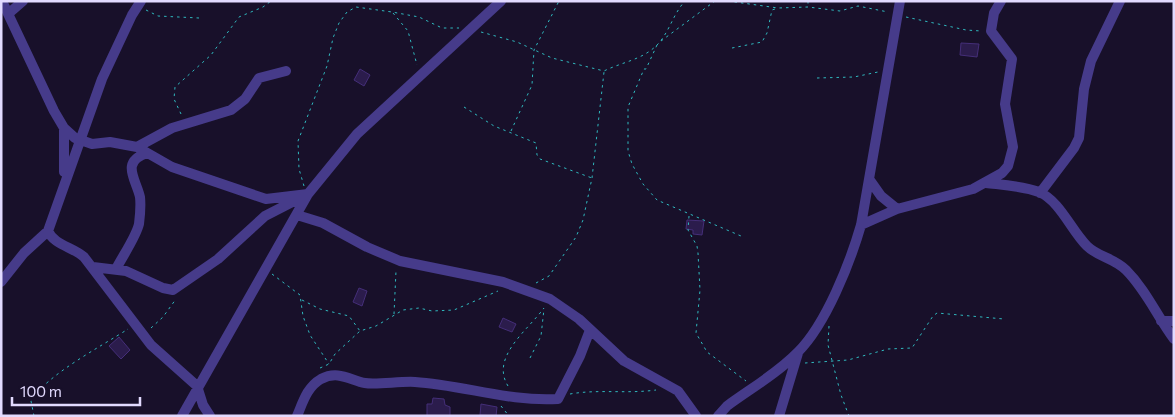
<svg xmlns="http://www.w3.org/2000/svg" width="1175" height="417" viewBox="0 0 1175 417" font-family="Commissioner,sans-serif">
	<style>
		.building { fill: #2b1c4c; stroke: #442e78 }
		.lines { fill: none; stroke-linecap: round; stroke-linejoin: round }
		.path { stroke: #2fb8be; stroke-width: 1; stroke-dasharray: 2.5 4; stroke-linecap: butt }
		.minor { stroke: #463b8a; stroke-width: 10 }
	</style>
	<rect width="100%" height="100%" fill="#18102a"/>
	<path class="building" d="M961 43 979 44 977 57 960 55Z
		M360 69 370 75 364 86 354 80Z
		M687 220 704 221 702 235 693 234V230L686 229Z
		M359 288 367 291 362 306 353 302Z
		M503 318 516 324 512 332 499 327Z
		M119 337 130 350 121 359 109 346Z
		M433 398 444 399 445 405 450 407V416H427V404H432Z
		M481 404 497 407 496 416 480 415Z"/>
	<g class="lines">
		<path class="path" d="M728 1 778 8 808 7 840 11 858 6 888 12
			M808 1V7
			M146 10 158 16 199 18
			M393 13 408 31 417 65
			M906 17 966 30 981 31
			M481 32 517 42 552 58 604 71C622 62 642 60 657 45 669 33 673 14 685 1
			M661 41 715 1
			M657 45 646 69H644L628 107V151L632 164 643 184 657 200 741 236
			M732 48 762 42 767 33 772 10 778 8
			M817 78 854 77 878 72
			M464 107 494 126 536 143 537 155 540 159 592 178
			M181 114 174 99 175 87 211 55 239 17 263 7 271 1
			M511 131 532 85 534 50 559 1
			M304 186 299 169 298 141 327 66 333 38 339 23 347 12 356 7 392 12 419 17 442 28H459
			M689 216 688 230 697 246 698 253 700 290 696 333 707 352 746 381
			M272 274 300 295 303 316 310 335 329 364
			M536 283 549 276 576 237 583 220 592 178 604 72
			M302 300 320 309 349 316 360 331
			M394 314 396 271
			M829 326 828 345 841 395 849 416
			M151 328 163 317 176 299
			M530 358 541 336 544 309
			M805 363 848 360 888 349 912 348 933 316 937 313 1004 319
			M320 368 329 364 335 354 360 331 376 326 403 310 419 308 432 311 454 310 498 291
			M508 386C490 357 528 330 544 308
			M570 394C598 389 627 394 656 390
			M501 406 509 416
			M34 416 31 401C46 375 102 346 128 329"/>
		<path class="minor" d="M2 1 54 111 64 128 75 138 92 144 110 142 137 147 172 167 266 199 308 194
			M141 1 132 15 102 79 48 231C54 245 73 247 84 257L151 345 197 386 203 405 210 416
			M8 14 23 1
			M137 147 172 128 231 110 245 99 259 78 286 71
			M64 172V128
			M869 179 881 196 897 209
			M986 183C1003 185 1023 186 1039 192 1060 201 1071 230 1087 246 1098 257 1114 258 1126 270 1146 290 1157 316 1174 339
			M1040 193 1074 148 1079 138 1084 89 1091 61 1120 1
			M297 215 323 223 367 247 400 261 503 282 550 299 579 319 624 361 678 391 696 416
			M861 225 897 209 973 189 1002 173 1008 166 1013 147 1005 104 1012 59 991 31 994 13 1001 1
			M93 267 126 271 163 288 173 290 218 259 265 216 302 197
			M116 269C122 257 136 237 139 224 140 216 141 206 140 197 136 179 120 162 147 153
			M1 282 24 253 48 231
			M1161 321H1174
			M182 416 308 194 357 134 501 1
			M297 416C303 402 307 387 321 379 338 370 350 380 365 383 376 385 401 381 415 382 463 385 509 402 558 399L580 356 590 330
			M718 416 727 406C750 389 778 373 798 352 826 324 850 263 861 225L900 1
			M779 416 798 353"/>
	</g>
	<rect width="1175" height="417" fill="none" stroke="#e2daff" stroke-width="5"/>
	<path d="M12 397v8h128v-8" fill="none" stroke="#e2daff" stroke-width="2.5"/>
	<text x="20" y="397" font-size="15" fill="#e2daff" stroke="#18102a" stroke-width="4" paint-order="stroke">100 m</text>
</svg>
